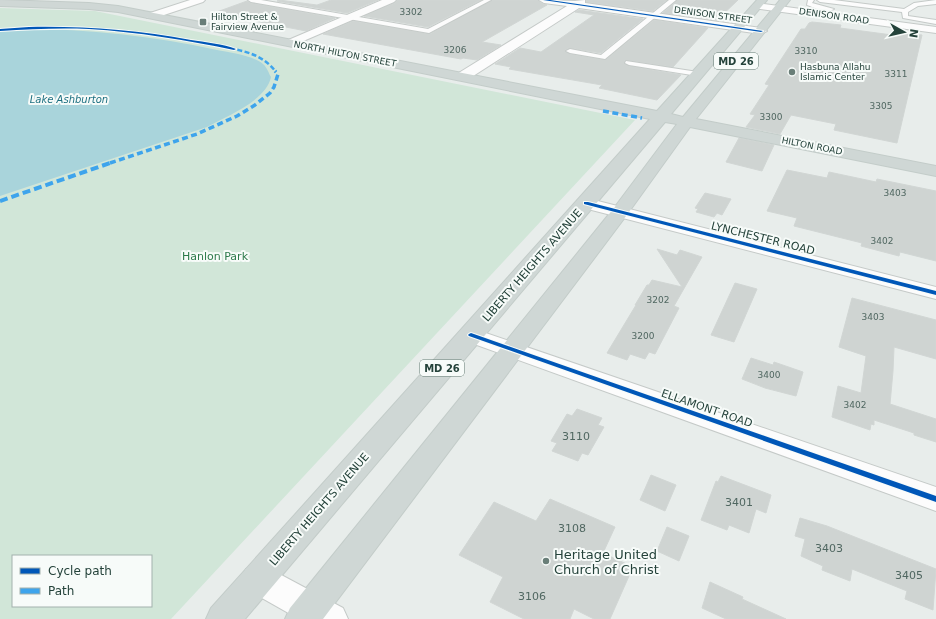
<svg xmlns="http://www.w3.org/2000/svg" width="936" height="619" viewBox="0 0 936 619" font-family="'DejaVu Sans',sans-serif">
	<style>
		.green { fill: #d1e6d8; fill-rule: evenodd }
		.water { fill: #a9d4db }
		.building { fill: #cfd4d2; stroke: #d1d6d4 }
		.lines { fill: none; stroke-linecap: round; stroke-linejoin: round }
		.lane-casing { stroke: #c5cac8; stroke-width: 2 }
		.street-casing { stroke: #c5cac8; stroke-width: 2 }
		.primary-casing { stroke: #c3ccc9; stroke-width: 2 }
		.lane { fill: #fcfcfc; fill-rule: evenodd }
		.street { fill: #fcfcfc; fill-rule: evenodd }
		.primary { fill: #cfd7d5; fill-rule: evenodd }
		.quiet-far2 { stroke: #3ea4ec; stroke-width: 2.5; stroke-dasharray: 5 2.5; stroke-linecap: butt }
		.quiet-far1 { stroke: #3ea4ec; stroke-width: 3.5; stroke-dasharray: 6 3.5; stroke-linecap: butt }
		.quiet { stroke: #3ea4ec; stroke-width: 4; stroke-dasharray: 8 4; stroke-linecap: butt }
		.cycleway-casing { stroke: #f7fbf9; stroke-width: 2 }
		.cycleway { fill: #0057b8; fill-rule: evenodd }
		.poi-dot { fill: #697e78; stroke: #f7fbf9; stroke-width: 1.5 }
		.labels { text-anchor: middle; stroke-width: 4; stroke-linejoin: round; paint-order: stroke }
		.number-label { font-size: 9px; fill: #506761 }
		.far-street-label { font-size: 9px; fill: #24423a; stroke: #f7fbf9 }
		.far-poi-label { font-size: 9px; fill: #24423a; stroke: #f7fbf9; text-anchor: start }
		.shield { fill: #f7fbf9; stroke: #637a73; stroke-width: 1 }
		.shield-label { font-size: 10px; font-weight: bold; fill: #24423a }
		.far-water-label { font-size: 10px; font-style: italic; fill: #1c6f80; stroke: #f7fbf9 }
		.street-label { font-size: 11px; fill: #24423a; stroke: #f7fbf9 }
		.park-label { font-size: 11px; fill: #2d7a4b; stroke: #f7fbf9 }
		.near-number-label { font-size: 11px; fill: #506761 }
		.near-poi-label { font-size: 13px; fill: #24423a; stroke: #f7fbf9; text-anchor: start }
	</style>
	<rect width="100%" height="100%" fill="#e8edeb"/>
	<path class="green" d="M0 8 95 11 635 120 171 619H0ZM13 556H151V606H13Z"/>
	<path class="water" d="M24 29C89 29 153 36 217 50 229 52 254 56 263 64 267 67 269 74 271 77 266 101 227 116 207 127L0 196V31Z"/>
	<path class="building" d="M279 0 317 5 331 0H378L347 13 277 1Z
		M398 0H481L428 27 364 16 395 3Z
		M492 0H538L543 4 547 5 482 42 501 45 477 60 463 58 461 59 323 34 353 21 430 34Z
		M586 0H667L653 11 586 2Z
		M677 0H738L717 20 663 13Z
		M247 1 251 3 335 18 306 31 214 13Z
		M579 10 643 19 601 53 570 48 565 50 570 54 605 60 654 20 708 28 673 67 625 60 624 63 629 66 681 75 657 100 599 88 602 85 509 69 511 67 495 64 520 48 541 52 594 15 575 12Z
		M812 22 841 25 840 28 892 35 891 32 922 35 897 143 834 130 836 124 791 115 780 134 746 127 755 115 750 114 769 85 765 84 801 29H805L809 23Z
		M739 138 774 145 762 171 726 162Z
		M787 170 827 178 829 172 876 182 877 179 936 191V261L900 252 899 256 861 246 862 243 794 226 797 218 767 211Z
		M705 193 731 199 722 215 717 213 714 217 696 212 698 209 695 208Z
		M657 249 677 255 680 250 702 257 674 306 679 308 655 354 649 352 645 359 630 354 627 360 607 353 636 305H635L647 285H649L652 280 682 287Z
		M735 283 757 289 734 342 711 335Z
		M852 298 936 320V359L894 347 893 371 890 404 936 419V442L914 435V433L874 420V425L871 424 870 430 832 417 838 386 861 393 866 356 839 347Z
		M751 358 773 365 774 362 803 372 796 396 765 388 742 379Z
		M577 409 602 418 598 425 604 427 588 455 582 453 578 461 552 451 557 443 551 441 567 414 572 416Z
		M651 475 676 485 665 511 640 500Z
		M721 476 771 495 766 513 756 509 749 533 729 525 727 530 701 520 716 481 718 482Z
		M550 499 615 527 603 553 633 567 610 619H594L574 609 570 619H524L490 602 503 577 459 555 494 502 536 521Z
		M800 518 827 526 936 569 933 610 905 599 907 591 852 569 850 581 822 570 823 566 801 556 805 539 795 536Z
		M667 527 689 536 679 561 657 551Z
		M710 582 743 597 742 599 786 619H726L702 608Z"/>
	<g class="lines">
		<g class="lane-casing">
			<path id="lane" d="M248 0H261L428 29 484 0H491L429 33 251 2Z
				M669 0H676L605 59 570 53 566 51 570 49 601 55Z
				M808 0H814L812 3 834 9C827 13 814 8 807 5Z
				M817 0H834L904 9 914 3 936 0V4L918 6 908 12V16L936 20V24L903 18 902 12 820 2Z
				M626 61 698 72 702 74 698 76 629 65 625 63Z"/>
		</g>
		<g class="street-casing">
			<path id="street" d="M190 0H205L203 2 155 18H147L146 16 147 14Z
				M382 0H396L394 2 294 45H286L284 43 286 41Z
				M539 0 575 1 585 0V3L761 28 767 31 761 34 579 8 467 80H457L456 77 457 74 567 6 544 3Z
				M757 3 936 27V33L753 8 752 6Z
				M586 198 936 287V299L580 207 577 203 580 199Z
				M471 328 936 487V511L463 340 460 335 463 330Z
				M258 565 270 569 343 608 348 619H299L246 589 242 579 246 569Z"/>
		</g>
		<g class="primary-casing">
			<path id="primary" d="M0 0 89 3 118 6 657 111 757 0H767L671 114 683 117 780 0H790L696 119 936 166V176L690 127 626 216 323 619H285L290 608 614 208 677 124 665 122 245 619H206L211 608 650 119 118 12 89 9 0 6Z"/>
		</g>
		<use href="#lane" class="lane"/>
		<use href="#street" class="street"/>
		<use href="#primary" class="primary"/>
		<path class="quiet-far2" d="M230 48C248 52 264 56 276 72"/>
		<path class="quiet-far1" d="M603 111 642 118
			M110 163 197 134 237 116 255 105 270 93 274 87 278 74 275 71"/>
		<path class="quiet" d="M0 201 113 162"/>
		<g class="cycleway-casing">
			<path id="cycleway" d="M543 0H550L763 31 761 32Z
				M29 27C84 26 137 30 191 40 204 42 224 44 236 49L234 50C186 40 138 32 89 29 59 28 30 29 0 31V29Z
				M584 202H588L936 291V295L584 204Z
				M471 333 936 496V502L469 336 468 335 469 334Z"/>
		</g>
		<use href="#cycleway" class="cycleway"/>
	</g>
	<g class="poi-dot">
		<rect x="199" y="18" width="8" height="8" rx="2"/>
		<circle cx="792" cy="72" r="4"/>
		<circle cx="546" cy="561" r="4"/>
	</g>
	<g class="labels">
		<g class="number-label">
			<text x="411" y="15">3302</text>
			<text x="455" y="53">3206</text>
			<text x="806" y="54">3310</text>
			<text x="896" y="77">3311</text>
			<text x="881" y="109">3305</text>
			<text x="771" y="120">3300</text>
			<text x="895" y="196">3403</text>
			<text x="882" y="244">3402</text>
			<text x="658" y="303">3202</text>
			<text x="873" y="320">3403</text>
			<text x="643" y="339">3200</text>
			<text x="769" y="378">3400</text>
			<text x="855" y="408">3402</text>
		</g>
		<g class="far-street-label">
			<text transform="translate(713 15) rotate(8)" y="3">DENISON STREET</text>
			<text transform="translate(834 16) rotate(8)" y="3">DENISON ROAD</text>
			<text transform="translate(345 54) rotate(11)" y="3">NORTH HILTON STREET</text>
			<text transform="translate(812 146) rotate(11)" y="3">HILTON ROAD</text>
		</g>
		<g class="far-poi-label">
			<text x="211" y="20">Hilton Street &amp;<tspan x="211" dy="10">Fairview Avenue</tspan></text>
			<text x="800" y="70">Hasbuna Allahu<tspan x="800" dy="10">Islamic Center</tspan></text>
		</g>
		<g class="shield">
			<rect x="714" y="53" width="44" height="16" rx="3"/>
			<rect x="420" y="360" width="44" height="16" rx="3"/>
		</g>
		<g class="shield-label">
			<text x="736" y="65">MD 26</text>
			<text x="442" y="372">MD 26</text>
		</g>
		<g class="far-water-label">
			<text x="69" y="103">Lake Ashburton</text>
		</g>
		<g class="street-label">
			<text transform="translate(763 238) rotate(14)" y="4">LYNCHESTER ROAD</text>
			<text transform="translate(532 265) rotate(-49)" y="4">LIBERTY HEIGHTS AVENUE</text>
			<text transform="translate(707 408) rotate(19)" y="4">ELLAMONT ROAD</text>
			<text transform="translate(319 509) rotate(-49)" y="4">LIBERTY HEIGHTS AVENUE</text>
		</g>
		<g class="park-label">
			<text x="215" y="260">Hanlon Park</text>
		</g>
		<g class="near-number-label">
			<text x="576" y="440">3110</text>
			<text x="739" y="506">3401</text>
			<text x="572" y="532">3108</text>
			<text x="829" y="552">3403</text>
			<text x="909" y="579">3405</text>
			<text x="532" y="600">3106</text>
		</g>
		<g class="near-poi-label">
			<text x="554" y="559">Heritage United<tspan x="554" dy="15">Church of Christ</tspan></text>
		</g>
	</g>
	<rect x="12" y="555" width="140" height="52" fill="#f7fbf9" stroke="#a3b1ad"/>
	<rect x="20" y="568" width="20" height="6" fill="#0057b8" stroke="#a3b1ad"/>
	<text x="48" y="575" font-size="12" fill="#24423a">Cycle path</text>
	<rect x="20" y="588" width="20" height="6" fill="#3ea4ec" stroke="#a3b1ad"/>
	<text x="48" y="595" font-size="12" fill="#24423a">Path</text>
	<g transform="translate(904 32) rotate(98)" stroke="#f7fbf9" stroke-width="3" paint-order="stroke">
	<path d="M0-3L7 15L0 10L-7 15Z" fill="#24423a"/>
	<text y="-6" font-size="11" font-weight="bold" text-anchor="middle" fill="#24423a">N</text>
	</g>
</svg>
